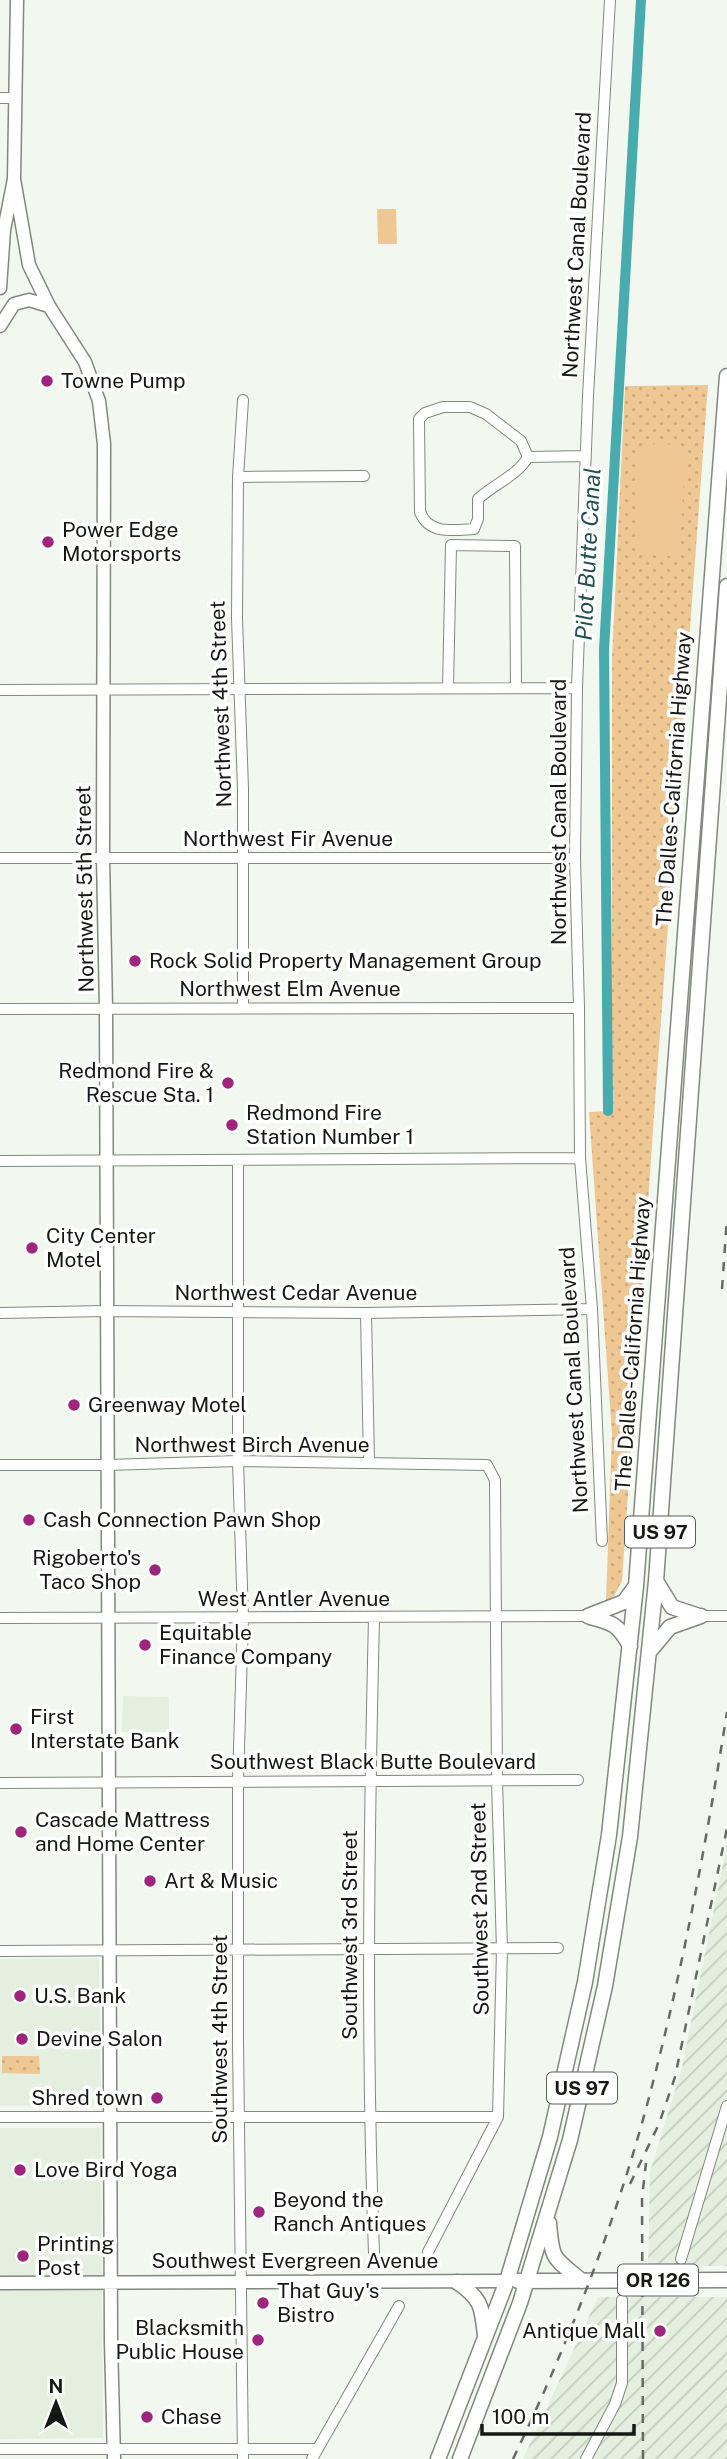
<svg xmlns="http://www.w3.org/2000/svg" width="727" height="2459" viewBox="0 0 727 2459" font-family="'Public Sans',sans-serif">
	<style>
		.built { fill: #e4efdf }
		.industrial { fill: url(#industrial-furrows) }
		.grass { fill: url(#grass-dots) }
		.garden { fill: #eec793 }
		.lines { fill: none; stroke-linecap: round; stroke-linejoin: round }
		.canal { stroke: #48abad; stroke-width: 10 }
		.minor-casing { stroke: #82887f; stroke-width: 12 }
		.major-casing { stroke: #82887f; stroke-width: 15 }
		.highway-casing { stroke: #82887f; stroke-width: 17 }
		.minor { stroke: #fff; stroke-width: 10 }
		.major { stroke: #fff; stroke-width: 12 }
		.highway { stroke: #fff; stroke-width: 14 }
		.rail { stroke: #666a64; stroke-width: 2.5; stroke-dasharray: 9 9; stroke-linecap: butt }
		.poi-dot { fill: #9f257c; stroke: #fff; stroke-width: 2.5 }
		.labels { text-anchor: middle; stroke-width: 7; stroke-linejoin: round; paint-order: stroke }
		.shield { fill: #fff; stroke: #5b5d5a; stroke-width: 2 }
		.shield-label { font-size: 19px; font-weight: bold; fill: #151814 }
		.street-label { font-size: 21px; fill: #151814; stroke: #fff }
		.poi-label { font-size: 21px; fill: #151814; stroke: #fff; text-anchor: start }
		.water-label { font-size: 23px; font-style: italic; fill: #234f50; stroke: #fff }
	</style>
	<defs>
		<pattern id="industrial-furrows" width="10" height="10" patternUnits="userSpaceOnUse" patternTransform="scale(1.75)"><rect width="10" height="10" fill="#e4efdf"/><path d="M-1 1l2-2M0 10L10 0M9 11l2-2" fill="none" stroke="#c3ccbe"/></pattern>
		<pattern id="grass-dots" width="8" height="8" patternUnits="userSpaceOnUse" patternTransform="scale(1.75)"><rect width="8" height="8" fill="#eec793"/><path d="M2 2h.1M6 6h.1" fill="none" stroke="#cbaa7e" stroke-width="1.8" stroke-linecap="round"/></pattern>
	</defs>
	<rect width="100%" height="100%" fill="#f2f8ef"/>
	<path class="built" d="M123 1696 169 1697V1732H122Z
		M99 1958 101 2106H0V1959Z
		M0 2128H101L103 2438 0 2439Z"/>
	<path class="industrial" d="M727 1844V2266H648L650 2172 682 2067Z
		M598 2297H727V2459H523Z"/>
	<path class="grass" d="M708 385 655 1101 622 1581 614 1596 606 1601 612 1434 589 1112 612 1111V657L625 386Z
		M2 2056H39L40 2074 2 2073Z"/>
	<path class="garden" d="M377 209H396L397 244H378Z
		M658 442 676 446 684 450 685 463 679 557 639 554 636 541 638 457 643 450Z"/>
	<g class="lines">
		<path class="canal" d="M608 1111 604 650 641 0"/>
		<g class="minor-casing">
			<path id="minor" d="M0 98H16
				M243 400 238 477 237 618 243 789V1008
				M528 457C517 476 494 484 478 499V519L474 529C453 530 429 535 420 512L419 419 425 413 443 407H470L486 414 521 441 528 457 586 456
				M238 477 364 476
				M448 688 451 545 515 546 516 688
				M0 690 577 688
				M0 858H575
				M0 1009 579 1008
				M238 1160V1461L243 1618 238 1782V2042L243 2459
				M0 1161 580 1158
				M0 1313 105 1311 366 1313 592 1309
				M366 1313 369 1462
				M0 1465H107L238 1461 487 1465 495 1480 497 1781 502 1949 498 2117 428 2252
				M602 1541 592 1309 580 1158 579 1008 575 858 577 688 588 396 610 0
				M701 1616H727
				M0 1618 588 1616
				M374 1618C369 1830 366 2041 374 2253
				M0 1783 578 1780
				M0 1951 558 1948
				M0 2117H498
				M681 2259 727 2106
				M0 2449H318
				M312 2459 399 2306
				M586 2459 615 2404 622 2383V2300"/>
		</g>
		<g class="major-casing">
			<path id="major" d="M14 179 29 265 49 306 85 362 99 401 104 444 103 858 106 1009 111 2342 114 2459
				M0 288 4 230 14 179 17 0
				M0 326 14 304 29 300 49 306
				M0 2283 507 2281"/>
		</g>
		<g class="highway-casing">
			<path id="highway" d="M656 1581 672 1607 699 1616
				M588 1616 624 1602 635 1587
				M590 1617C613 1623 618 1624 630 1646
				M649 1652 670 1627 701 1616
				M549 2223C552 2261 553 2257 582 2281
				M518 2281 727 2280
				M457 2282C482 2299 482 2307 485 2336
				M438 2459 507 2281 550 2137 585 1982 609 1835 636 1586 727 376
				M460 2459 520 2303 570 2140 605 1986 630 1837 656 1581 727 586"/>
		</g>
		<use href="#minor" class="minor"/>
		<use href="#major" class="major"/>
		<use href="#highway" class="highway"/>
		<path class="rail" d="M722 1289 727 1218
			M630 2184 659 2124 675 2077 727 1828
			M513 2459C570 2340 619 2214 652 2086 684 1963 707 1838 727 1712
			M643 2459 642 2198 646 2163"/>
	</g>
	<g class="poi-dot">
		<circle cx="47" cy="381" r="7"/>
		<circle cx="48" cy="542" r="7"/>
		<circle cx="135" cy="961" r="7"/>
		<circle cx="228" cy="1083" r="7"/>
		<circle cx="232" cy="1125" r="7"/>
		<circle cx="32" cy="1248" r="7"/>
		<circle cx="74" cy="1405" r="7"/>
		<circle cx="29" cy="1520" r="7"/>
		<circle cx="155" cy="1570" r="7"/>
		<circle cx="145" cy="1645" r="7"/>
		<circle cx="16" cy="1729" r="7"/>
		<circle cx="21" cy="1832" r="7"/>
		<circle cx="150" cy="1881" r="7"/>
		<circle cx="20" cy="1996" r="7"/>
		<circle cx="22" cy="2039" r="7"/>
		<circle cx="157" cy="2098" r="7"/>
		<circle cx="20" cy="2170" r="7"/>
		<circle cx="259" cy="2212" r="7"/>
		<circle cx="23" cy="2256" r="7"/>
		<circle cx="263" cy="2303" r="7"/>
		<circle cx="660" cy="2331" r="7"/>
		<circle cx="258" cy="2340" r="7"/>
		<circle cx="147" cy="2417" r="7"/>
	</g>
	<g class="labels">
		<g class="shield">
			<rect x="625" y="1516.5" width="70" height="31" rx="5"/>
			<rect x="547" y="2072.5" width="70" height="31" rx="5"/>
			<rect x="618" y="2264.5" width="80" height="31" rx="5"/>
		</g>
		<g class="shield-label">
			<text x="660" y="1539">US 97</text>
			<text x="582" y="2095">US 97</text>
			<text x="658" y="2287">OR 126</text>
		</g>
		<g class="street-label">
			<text transform="translate(577 245) rotate(-87)" y="7">Northwest Canal Boulevard</text>
			<text transform="translate(221 704) rotate(-92)" y="7">Northwest 4th Street</text>
			<text transform="translate(674 779) rotate(-86)" y="7">The Dalles-California Highway</text>
			<text transform="translate(559 812) rotate(-90)" y="7">Northwest Canal Boulevard</text>
			<text x="288" y="846">Northwest Fir Avenue</text>
			<text transform="translate(85 889) rotate(-91)" y="7">Northwest 5th Street</text>
			<text x="290" y="996">Northwest Elm Avenue</text>
			<text x="296" y="1300">Northwest Cedar Avenue</text>
			<text transform="translate(633 1344) rotate(-86)" y="7">The Dalles-California Highway</text>
			<text transform="translate(574 1380) rotate(-93)" y="7">Northwest Canal Boulevard</text>
			<text x="252" y="1452">Northwest Birch Avenue</text>
			<text x="294" y="1606">West Antler Avenue</text>
			<text x="373" y="1769">Southwest Black Butte Boulevard</text>
			<text transform="translate(480 1909) rotate(-91)" y="7">Southwest 2nd Street</text>
			<text transform="translate(350 1935) rotate(-90)" y="7">Southwest 3rd Street</text>
			<text transform="translate(220 2039) rotate(-90)" y="7">Southwest 4th Street</text>
			<text x="295" y="2268">Southwest Evergreen Avenue</text>
		</g>
		<g class="poi-label">
			<text x="61" y="388">Towne Pump</text>
			<text x="62" y="537">Power Edge<tspan x="62" dy="24">Motorsports</tspan></text>
			<text x="149" y="968">Rock Solid Property Management Group</text>
			<text x="214" y="1078" text-anchor="end">Redmond Fire &amp;<tspan x="214" dy="24">Rescue Sta. 1</tspan></text>
			<text x="246" y="1120">Redmond Fire<tspan x="246" dy="24">Station Number 1</tspan></text>
			<text x="46" y="1243">City Center<tspan x="46" dy="24">Motel</tspan></text>
			<text x="88" y="1412">Greenway Motel</text>
			<text x="43" y="1527">Cash Connection Pawn Shop</text>
			<text x="141" y="1565" text-anchor="end">Rigoberto's<tspan x="141" dy="24">Taco Shop</tspan></text>
			<text x="159" y="1640">Equitable<tspan x="159" dy="24">Finance Company</tspan></text>
			<text x="30" y="1724">First<tspan x="30" dy="24">Interstate Bank</tspan></text>
			<text x="35" y="1827">Cascade Mattress<tspan x="35" dy="24">and Home Center</tspan></text>
			<text x="164" y="1888">Art &amp; Music</text>
			<text x="34" y="2003">U.S. Bank</text>
			<text x="36" y="2046">Devine Salon</text>
			<text x="143" y="2105" text-anchor="end">Shred town</text>
			<text x="34" y="2177">Love Bird Yoga</text>
			<text x="273" y="2207">Beyond the<tspan x="273" dy="24">Ranch Antiques</tspan></text>
			<text x="37" y="2251">Printing<tspan x="37" dy="24">Post</tspan></text>
			<text x="277" y="2298">That Guy's<tspan x="277" dy="24">Bistro</tspan></text>
			<text x="244" y="2335" text-anchor="end">Blacksmith<tspan x="244" dy="24">Public House</tspan></text>
			<text x="646" y="2338" text-anchor="end">Antique Mall</text>
			<text x="161" y="2424">Chase</text>
		</g>
		<g class="water-label">
			<text transform="translate(588 554) rotate(-87)" y="8">Pilot Butte Canal</text>
		</g>
	</g>
	<g transform="translate(56 2403)" stroke="#ffffff" stroke-width="5" paint-order="stroke">
	<path d="M0-5L12 26L0 18L-12 26Z" fill="#151814"/>
	<text y="-10" font-size="19" font-weight="bold" text-anchor="middle" fill="#151814">N</text>
	</g>
	<path d="M482 2424v10h152v-10" fill="none" stroke="#151814" stroke-width="3.5"/>
	<text x="492" y="2424" font-size="21" fill="#151814" stroke="#ffffff" stroke-width="5" paint-order="stroke">100 m</text>
</svg>
